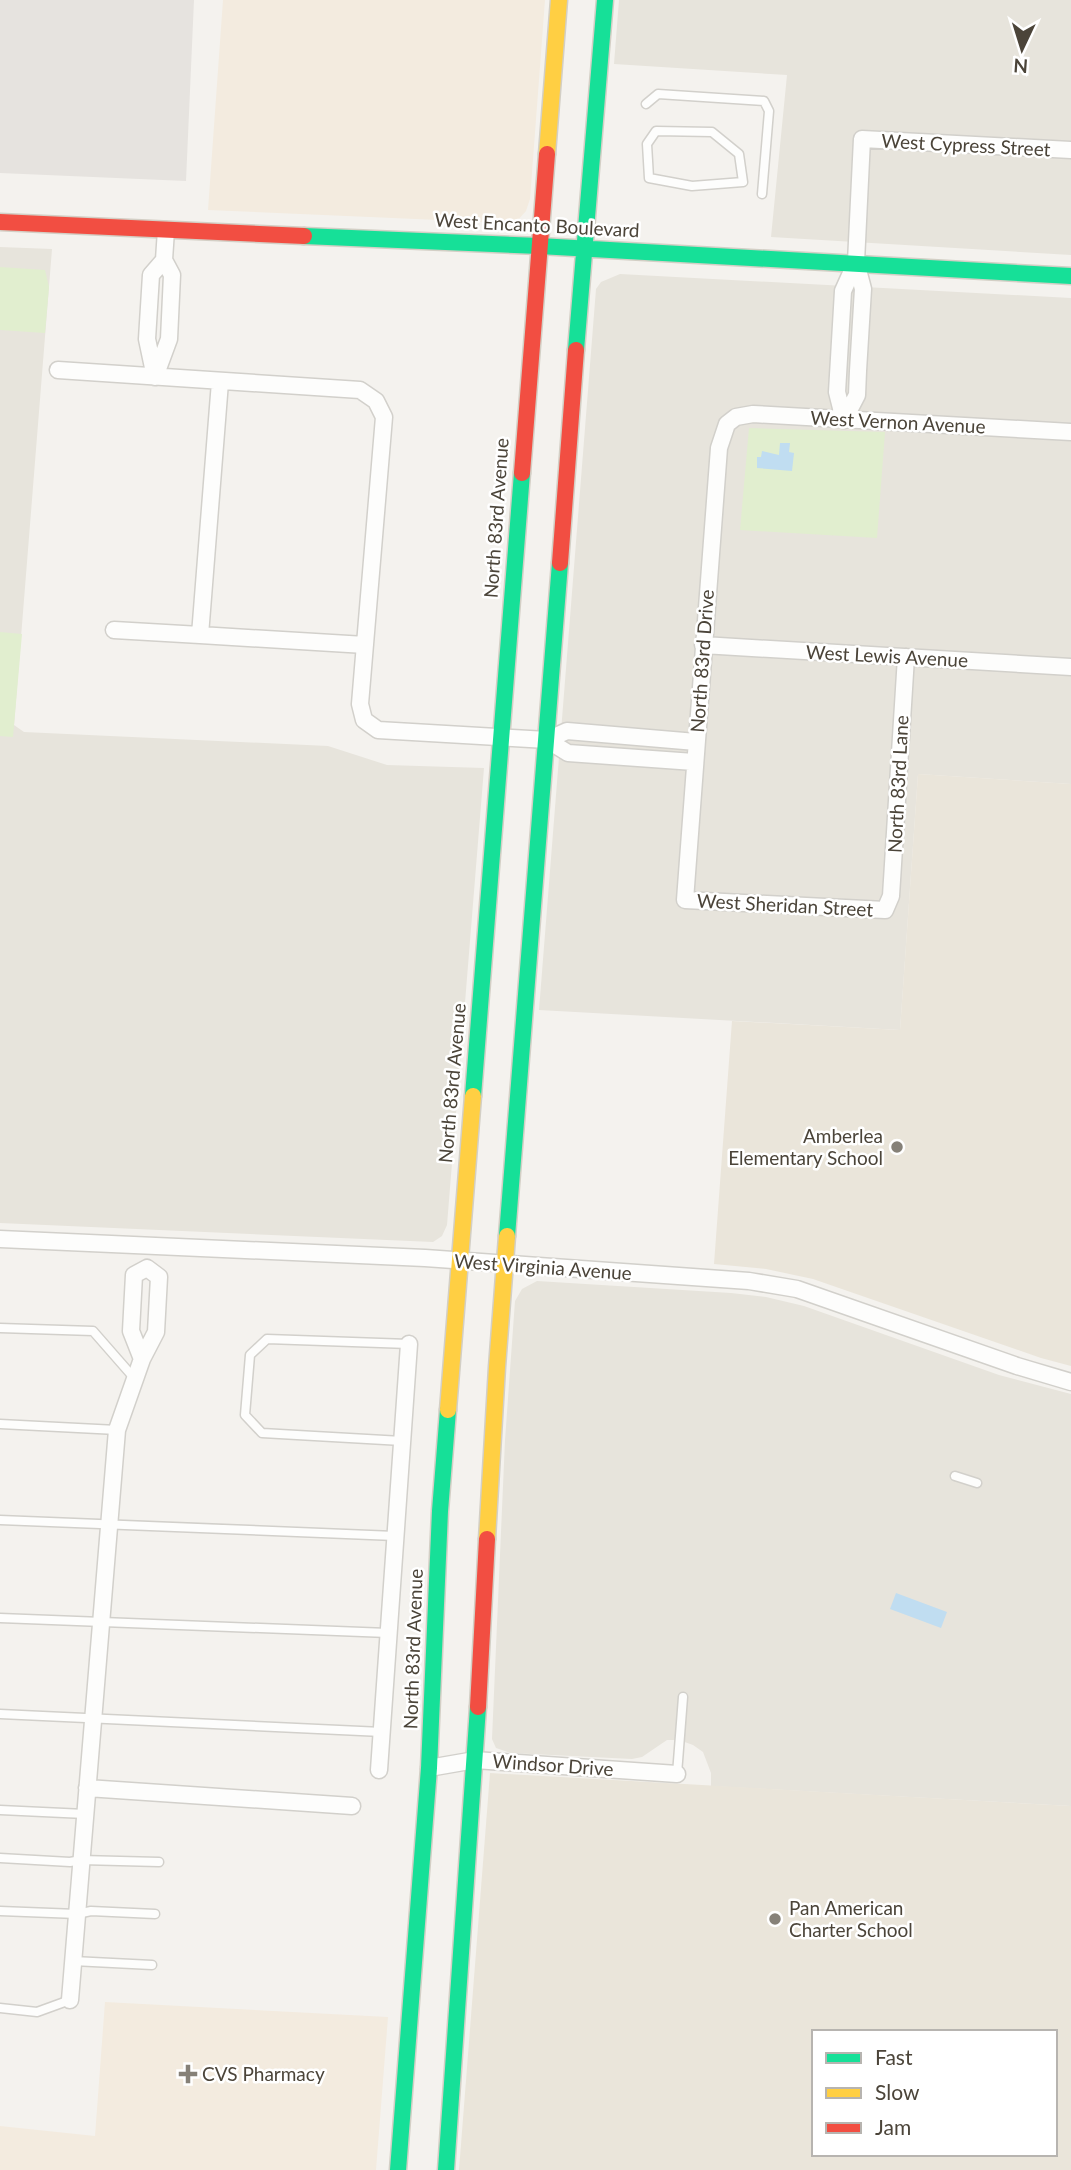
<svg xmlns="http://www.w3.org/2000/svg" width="1071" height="2170" viewBox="0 0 1071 2170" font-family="Lato,sans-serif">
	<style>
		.residential { fill: #e7e4dc }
		.commercial { fill: #f3ebdf }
		.education { fill: #eae5da; fill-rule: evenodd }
		.green { fill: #e1eecf }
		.parking { fill: #e6e3df }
		.water { fill: #c0ddf1 }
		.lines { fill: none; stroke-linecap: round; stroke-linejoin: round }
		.lane-casing { stroke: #d2d0cb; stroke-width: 11 }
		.street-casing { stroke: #d2d0cb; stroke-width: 19 }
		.fast-casing { stroke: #d3cfc5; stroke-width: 19 }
		.slow-casing { stroke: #d3cfc5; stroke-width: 19 }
		.jam-casing { stroke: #d3cfc5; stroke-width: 19 }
		.lane { stroke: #fdfdfc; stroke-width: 8 }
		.street { stroke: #fdfdfc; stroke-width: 16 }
		.fast { stroke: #16e098; stroke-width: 16 }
		.slow { stroke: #ffcf43; stroke-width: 16 }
		.jam { stroke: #f24e42; stroke-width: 16 }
		.poi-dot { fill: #868178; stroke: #fff; stroke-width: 2.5 }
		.labels { text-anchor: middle; stroke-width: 5; stroke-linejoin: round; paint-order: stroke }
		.street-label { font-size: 19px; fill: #4b4439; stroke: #fff }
		.poi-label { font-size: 19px; fill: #4b4439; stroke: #fff; text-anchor: start }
	</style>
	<rect width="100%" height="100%" fill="#f4f2ee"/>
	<path class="residential" d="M619 0H1071V255L771 237 787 75 614 64Z
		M0 247 52 249 14 725 24 732 328 746 387 765 484 768 447 1225 442 1236 433 1242 0 1223Z
		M620 274 1071 298V784L918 774 900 1030 539 1010 596 289 601 282Z
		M537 1281 731 1293 766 1297 804 1306 999 1375 1071 1394V1806L711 1786V1773L703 1752 693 1745 679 1740H667L642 1757 632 1759 511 1753 496 1748 492 1739 505 1440 515 1301 522 1289Z"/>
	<path class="commercial" d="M223 0H545L530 199 526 211 517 221 508 223 208 210Z
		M105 2002 388 2017 376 2170H0V2126L95 2136Z"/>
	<path class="education" d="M918 774 1071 784V1366L1041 1358 813 1279 766 1269 714 1264 732 1021 900 1030Z
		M490 1773 1071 1806V2170H459ZM814 2032H1055V2154H814Z"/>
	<path class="green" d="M0 267 45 270 49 287 45 333 0 330Z
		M749 428 885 432 877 538 740 530Z
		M0 632 22 634 13 737 0 736Z"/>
	<path class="parking" d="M0 0H194L186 181 0 173Z"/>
	<path class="water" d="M780 443H790L789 452 794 453 792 471 757 468V457H761L762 451 779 455Z
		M896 1593 947 1612 941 1628 890 1609Z"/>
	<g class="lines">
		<g class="lane-casing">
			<path id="lane" d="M646 104 658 94 764 101 769 111 762 194
				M656 131 712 132 739 154 743 182 692 186 649 178 647 144Z
				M0 1328 93 1331 135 1379
				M0 1424 117 1430
				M402 1441 262 1433 245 1415 250 1355 267 1339 409 1344
				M955 1476 977 1483
				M0 1520 395 1536
				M0 1618 388 1633
				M0 1714 382 1732
				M677 1774 683 1697
				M0 1810 85 1814
				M0 1858 70 1862 81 1860 159 1862
				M0 1911 77 1914 91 1911 155 1914
				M73 1961 152 1965
				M0 2008 37 2012 70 2000"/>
		</g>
		<g class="street-casing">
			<path id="street" d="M58 370 360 390 376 401 384 417 360 704 364 720 378 730 547 740 568 753 694 762
				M155 377 169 339 172 275 164 260 166 230
				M155 377 147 339 151 275 164 260
				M220 382 200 635 365 645
				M844 420 857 395 858 371 863 289 856 262 862 139 1071 150
				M844 420 837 392 843 291 856 262
				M114 630 200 635
				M703 645 1071 667
				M906 657 891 896 885 910 685 900 719 448 727 424 736 417 753 414 1071 432
				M547 740 567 731 696 742
				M0 1239 425 1258 749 1281 797 1289 1017 1366 1071 1382
				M147 1268 159 1277 156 1332 142 1359 131 1331 134 1275Z
				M429 1768 475 1760 677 1774
				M379 1770 409 1344
				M87 1788 352 1806
				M70 2000 117 1430 142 1359"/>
		</g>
		<g class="fast-casing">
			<path id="fast" d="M304 236 539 246 1071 276
				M576 350 605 0
				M473 1096 522 473
				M507 1236 560 563
				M398 2170 429 1768 440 1511 448 1410
				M446 2170 478 1707"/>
		</g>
		<g class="slow-casing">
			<path id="slow" d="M547 154 559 0
				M448 1410 473 1096
				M487 1539 497 1367 507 1236"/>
		</g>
		<g class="jam-casing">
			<path id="jam" d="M0 222 304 236
				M522 473 547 154
				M560 563 576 350
				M478 1707 487 1539"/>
		</g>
		<use href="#lane" class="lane"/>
		<use href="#street" class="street"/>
		<use href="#fast" class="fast"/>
		<use href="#slow" class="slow"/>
		<use href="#jam" class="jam"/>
	</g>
	<g class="poi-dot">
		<circle cx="897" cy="1147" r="7"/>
		<circle cx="775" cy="1919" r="7"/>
		<path d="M184.5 2063.5h7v7h7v7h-7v7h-7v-7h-7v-7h7z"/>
	</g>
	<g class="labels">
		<g class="street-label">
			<text transform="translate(966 145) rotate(3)" y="7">West Cypress Street</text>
			<text transform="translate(537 225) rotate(3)" y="7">West Encanto Boulevard</text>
			<text transform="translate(898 422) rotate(3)" y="7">West Vernon Avenue</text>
			<text transform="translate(496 518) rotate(-86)" y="7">North 83rd Avenue</text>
			<text transform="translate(887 656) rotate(3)" y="7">West Lewis Avenue</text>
			<text transform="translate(702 661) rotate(-86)" y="7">North 83rd Drive</text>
			<text transform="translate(898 784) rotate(-87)" y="7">North 83rd Lane</text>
			<text transform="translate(785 905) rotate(3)" y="7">West Sheridan Street</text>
			<text transform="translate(452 1083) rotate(-85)" y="7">North 83rd Avenue</text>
			<text transform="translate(543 1267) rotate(4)" y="7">West Virginia Avenue</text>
			<text transform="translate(413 1649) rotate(-88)" y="7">North 83rd Avenue</text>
			<text transform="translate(553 1765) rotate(4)" y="7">Windsor Drive</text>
		</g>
		<g class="poi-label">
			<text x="883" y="1143" text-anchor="end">Amberlea<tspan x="883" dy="22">Elementary School</tspan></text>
			<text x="789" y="1915">Pan American<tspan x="789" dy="22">Charter School</tspan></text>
			<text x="202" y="2081">CVS Pharmacy</text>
		</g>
	</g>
	<rect x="812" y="2030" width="245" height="126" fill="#ffffff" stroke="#b7b4b0" stroke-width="2"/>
	<rect x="826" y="2053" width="35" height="10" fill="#16e098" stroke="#b7b4b0" stroke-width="2"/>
	<text x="875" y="2065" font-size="21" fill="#4b4439">Fast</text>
	<rect x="826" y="2088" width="35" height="10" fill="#ffcf43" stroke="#b7b4b0" stroke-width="2"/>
	<text x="875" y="2100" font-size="21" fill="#4b4439">Slow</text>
	<rect x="826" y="2123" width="35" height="10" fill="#f24e42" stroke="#b7b4b0" stroke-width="2"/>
	<text x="875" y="2135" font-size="21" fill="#4b4439">Jam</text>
	<g transform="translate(1022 49) rotate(184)" stroke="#ffffff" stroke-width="5" paint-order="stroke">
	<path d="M0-5L12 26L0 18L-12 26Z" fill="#4b4439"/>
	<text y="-10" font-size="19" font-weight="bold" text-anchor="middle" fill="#4b4439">N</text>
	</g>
</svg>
